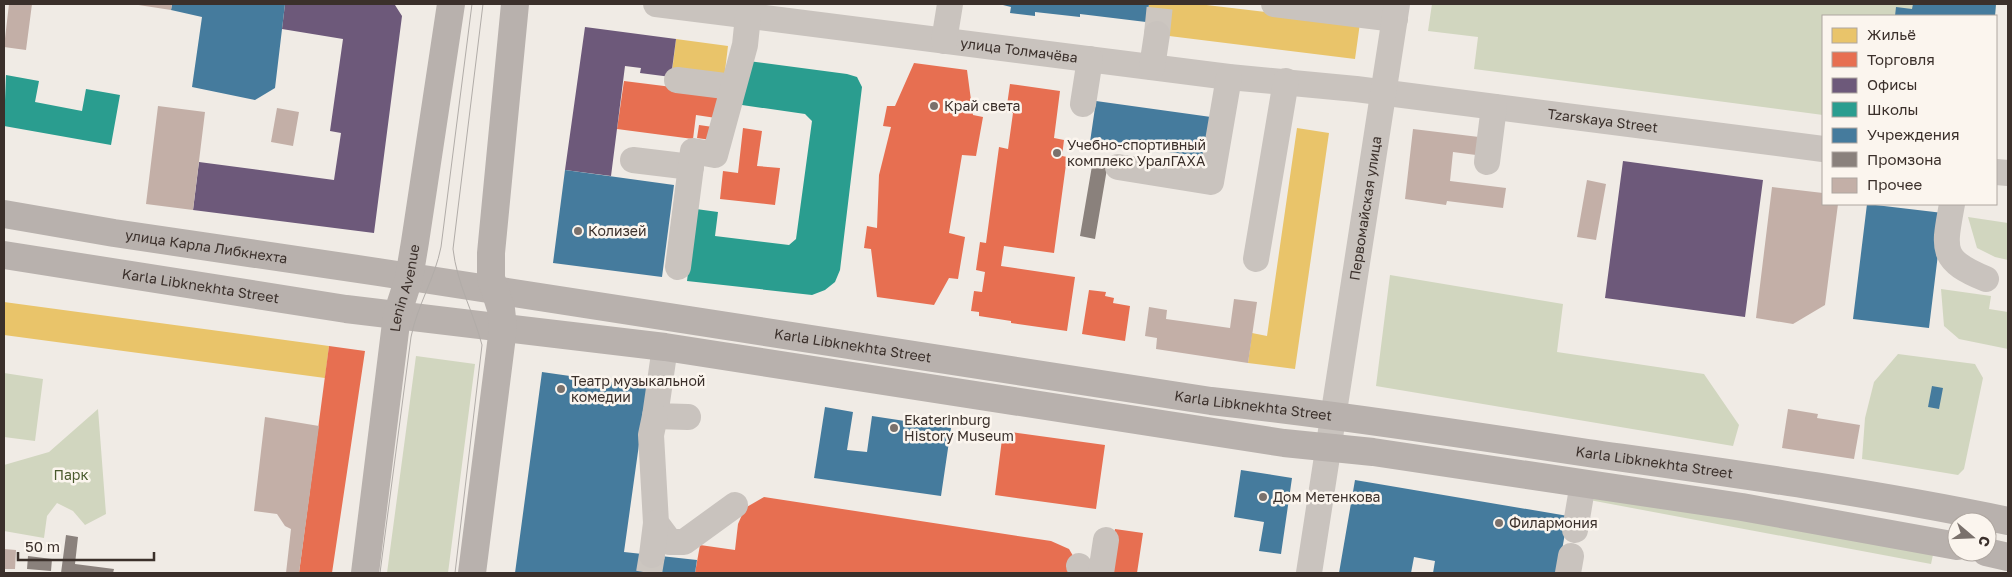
<svg xmlns="http://www.w3.org/2000/svg" width="2012" height="577" viewBox="0 0 2012 577" font-family="'Golos Text',sans-serif">
	<style>
		.green { fill: #d1d6bf }
		.homes { fill: #e9c46a }
		.shops { fill: #e76f51 }
		.offices { fill: #6d597a }
		.schools { fill: #2a9d8f }
		.public { fill: #457b9d }
		.industry { fill: #8a817c }
		.building { fill: #c3afa7 }
		.lines { fill: none; stroke-linecap: round; stroke-linejoin: round }
		.minor-tunnel { stroke: #ccc6c0; stroke-width: 26; stroke-dasharray: 26 13; stroke-linecap: butt }
		.minor { stroke: #c9c3be; stroke-width: 26 }
		.major { stroke: #b8b1ad; stroke-width: 28 }
		.tram { stroke: #b1aca8; stroke-width: 1 }
		.poi-dot { fill: #7a716c; stroke: #fbf5ee; stroke-width: 2 }
		.labels { text-anchor: middle; stroke-width: 5; stroke-linejoin: round; paint-order: stroke }
		.street-label { font-size: 14px; fill: #3b302b; stroke: #fbf5ee }
		.poi-label { font-size: 14px; fill: #3b302b; stroke: #fbf5ee; text-anchor: start }
		.park-label { font-size: 14px; fill: #4a5a2e; stroke: #fbf5ee }
	</style>
	<rect width="100%" height="100%" fill="#f0ebe5"/>
	<path class="green" d="M1432 4H1996L1995 16H1823V115L1474 69 1478 37 1428 31Z
		M1968 217 2008 223V260L1995 257 1977 248Z
		M1390 275 1563 304 1557 352 1704 374 1739 425 1733 446 1376 386Z
		M1941 289 1991 296 1989 309 2008 312V349L1959 339 1944 326Z
		M1898 354 1975 364 1983 378 1964 469 1958 475 1862 459 1865 418 1874 382Z
		M416 356 475 364 448 573H387Z
		M4 373 43 379 35 441 4 437Z
		M98 409 106 514 85 525 73 511 57 503 47 516 44 538 4 531V465L49 452Z
		M1587 489 1934 550 1931 564 1584 499Z"/>
	<path class="homes" d="M1149 4H1198L1360 23 1355 59 1145 33Z
		M676 39 728 46 724 79 672 72Z
		M1297 128 1329 133 1295 369 1248 363 1252 333 1267 336Z
		M4 302 329 346 325 378 4 335Z"/>
	<path class="shops" d="M914 63 967 70 973 115 983 117 976 156 962 155 949 233 965 237 958 279 949 278 934 305 877 297 871 249 864 248 867 226 877 228 879 175 891 127 883 126 887 106H895Z
		M624 81 720 93 716 118 696 115 693 139 617 129Z
		M1010 84 1060 91 1054 138 1064 140 1062 156 1067 157 1054 253 1004 246 1001 266 1075 277 1067 331 1011 323V321L979 316V312L971 311 974 291 982 292 985 272 976 270 980 242 986 243 999 147 1008 149 1013 113 1006 112Z
		M699 125 713 127 711 140 697 138Z
		M743 128 762 131 757 166 780 168 775 205 720 199 723 171 738 173Z
		M1089 290 1106 292 1105 296 1114 298 1113 303 1130 306 1125 341 1082 334Z
		M329 346 365 351 332 573H299Z
		M1003 431 1105 445 1096 509 995 495Z
		M764 497 1051 541 1069 549 1079 566 1078 573H695L700 545 735 550 738 524 745 508Z
		M1115 529 1143 533 1137 573H1108Z"/>
	<path class="offices" d="M285 4H385L395 5 402 16 374 233 193 210 199 162 334 180 341 133 330 131 343 39 282 29Z
		M585 27 676 39 671 77 640 73 641 68 625 66 611 176 565 170Z
		M1623 161 1763 180 1745 317 1605 298Z"/>
	<path class="schools" d="M748 61 847 74 857 77 862 87 840 270 835 282 825 290 812 295 687 281 696 209 718 212 715 236 789 245 796 239 812 121 805 114 742 105Z
		M6 75 39 81 35 102 82 111 86 89 120 95 111 145 4 126Z"/>
	<path class="public" d="M172 4H285L275 88 255 100 192 87 202 17 171 10Z
		M999 4H1149L1146 22 1080 14V17L1035 12V16L1010 13 1011 7Z
		M1913 4H1996L1995 16H1895L1896 7 1912 9Z
		M1096 101 1211 117 1206 157 1090 142Z
		M565 170 674 185 662 277 553 263Z
		M1867 204 1943 213 1929 328 1853 319Z
		M542 372 647 387 624 552 697 560 695 573H515Z
		M1932 386 1943 388 1939 409 1928 407Z
		M825 407 853 412 847 450 867 452 872 416 951 428 941 496 814 478Z
		M1241 470 1292 478 1281 554 1259 551 1264 522 1234 517Z
		M1355 480 1568 516 1558 573H1433L1435 561 1414 557 1411 573H1339Z"/>
	<path class="industry" d="M1093 160 1108 163 1095 239 1080 236Z
		M66 535 78 537 75 564 114 569 113 573H61Z
		M28 556 52 559 51 571 27 569Z"/>
	<path class="building" d="M9 4H32L26 50 4 47Z
		M132 4H172L171 10Z
		M158 106 205 112 193 210 146 204Z
		M277 108 299 112 293 146 271 142Z
		M1413 129 1479 137 1476 155 1453 152 1450 181 1506 188 1503 208 1447 201 1446 205 1405 199Z
		M1587 180 1606 184 1596 240 1577 237Z
		M1772 187 1823 193V204H1838L1825 305 1793 324 1756 318Z
		M1234 299 1257 302 1248 363 1156 349 1157 338 1145 336 1149 307 1167 310 1166 319 1230 328Z
		M1788 409 1818 414 1817 418 1860 425 1854 459 1782 448Z
		M265 417 319 426 299 573H286L291 529 285 526 277 514 254 511Z
		M4 549 16 550 15 569H4Z"/>
	<g class="lines">
		<path class="minor-tunnel" d="M1157 34 1160 4
			M649 573 652 555"/>
		<g class="minor">
			<path id="s1" d="M656 4 1229 77 1356 89 1823 149"/>
			<path d="M1274 4 1395 19"/>
			<path d="M944 41 950 4"/>
			<path d="M1152 67 1157 34"/>
			<path d="M677 80 733 87"/>
			<path d="M1083 104 1090 59"/>
			<path d="M633 160 691 167"/>
			<path d="M1487 162 1494 107"/>
			<path d="M1118 167 1211 182 1229 77"/>
			<path d="M1996 172 2008 173"/>
			<path d="M1952 204C1944 249 1939 260 1986 279"/>
			<path d="M1256 259 1286 81"/>
			<path d="M678 267 693 151 715 155 745 45 748 16"/>
			<path d="M665 347 655 416 688 417"/>
			<path d="M655 416 651 435 656 523 670 542H684L735 505"/>
			<path d="M1575 530 1583 483"/>
			<path d="M652 555 656 523"/>
			<path d="M1079 566 1084 573"/>
			<path d="M1101 573 1106 540"/>
			<path id="s2" d="M1309 573 1397 4"/>
			<path d="M1568 573 1571 556"/>
		</g>
		<g class="major">
			<path id="s3" d="M4 214 114 233 378 272 1211 401C1337 415 1463 434 1588 453 1729 473 1869 492 2008 521"/>
			<path id="s4" d="M4 255 346 309 665 347 1284 443 1373 452 1742 507 1957 546"/>
			<path d="M1986 552 2008 557"/>
			<path id="s5" d="M365 573 397 315 409 278 415 242 451 4"/>
			<path d="M472 573 503 328 501 309 491 278V253L515 4"/>
		</g>
		<path class="tram" d="M380 573 411 337C417 306 435 278 441 247L472 4
			M455 573 482 345C473 311 457 284 453 249L483 4"/>
	</g>
	<g class="poi-dot">
		<circle cx="934" cy="106" r="5"/>
		<circle cx="1057" cy="153" r="5"/>
		<circle cx="578" cy="231" r="5"/>
		<circle cx="561" cy="389" r="5"/>
		<circle cx="894" cy="428" r="5"/>
		<circle cx="1263" cy="497" r="5"/>
		<circle cx="1499" cy="523" r="5"/>
	</g>
	<g class="labels">
		<g class="street-label">
			<text dy="5" stroke="none"><textPath href="#s1" startOffset="366">улица Толмачёва</textPath></text>
			<text dy="5" stroke="none"><textPath href="#s1" startOffset="954">Tzarskaya Street</textPath></text>
			<text dy="5" stroke="none"><textPath href="#s2" startOffset="369">Первомайская улица</textPath></text>
			<text dy="5" stroke="none"><textPath href="#s3" startOffset="205">улица Карла Либкнехта</textPath></text>
			<text dy="5" stroke="none"><textPath href="#s4" startOffset="199">Karla Libknekhta Street</textPath></text>
			<text dy="5" stroke="none"><textPath href="#s5" startOffset="288">Lenin Avenue</textPath></text>
			<text dy="5" stroke="none"><textPath href="#s3" startOffset="859">Karla Libknekhta Street</textPath></text>
			<text dy="5" stroke="none"><textPath href="#s3" startOffset="1264">Karla Libknekhta Street</textPath></text>
			<text dy="5" stroke="none"><textPath href="#s3" startOffset="1669">Karla Libknekhta Street</textPath></text>
		</g>
		<g class="poi-label">
			<text x="944" y="111">Край света</text>
			<text x="1067" y="150">Учебно-спортивный<tspan x="1067" dy="16">комплекс УралГАХА</tspan></text>
			<text x="588" y="236">Колизей</text>
			<text x="571" y="386">Театр музыкальной<tspan x="571" dy="16">комедии</tspan></text>
			<text x="904" y="425">Ekaterinburg<tspan x="904" dy="16">History Museum</tspan></text>
			<text x="1273" y="502">Дом Метенкова</text>
			<text x="1509" y="528">Филармония</text>
		</g>
		<g class="park-label">
			<text x="71" y="480">Парк</text>
		</g>
	</g>
	<rect width="2012" height="577" fill="none" stroke="#3b302b" stroke-width="10"/>
	<rect x="1822" y="15" width="175" height="190" fill="#fbf5ee" stroke="#aea6a0"/>
	<rect x="1832" y="28" width="25" height="15" fill="#e9c46a" stroke="#aea6a0"/>
	<text x="1867" y="40" font-size="15" fill="#3b302b">Жильё</text>
	<rect x="1832" y="52" width="25" height="15" fill="#e76f51" stroke="#aea6a0"/>
	<text x="1867" y="65" font-size="15" fill="#3b302b">Торговля</text>
	<rect x="1832" y="78" width="25" height="15" fill="#6d597a" stroke="#aea6a0"/>
	<text x="1867" y="90" font-size="15" fill="#3b302b">Офисы</text>
	<rect x="1832" y="102" width="25" height="15" fill="#2a9d8f" stroke="#aea6a0"/>
	<text x="1867" y="115" font-size="15" fill="#3b302b">Школы</text>
	<rect x="1832" y="128" width="25" height="15" fill="#457b9d" stroke="#aea6a0"/>
	<text x="1867" y="140" font-size="15" fill="#3b302b">Учреждения</text>
	<rect x="1832" y="152" width="25" height="15" fill="#8a817c" stroke="#aea6a0"/>
	<text x="1867" y="165" font-size="15" fill="#3b302b">Промзона</text>
	<rect x="1832" y="178" width="25" height="15" fill="#c3afa7" stroke="#aea6a0"/>
	<text x="1867" y="190" font-size="15" fill="#3b302b">Прочее</text>
	<g transform="translate(1972 537) rotate(109)"><circle r="24" fill="#fbf5ee" stroke="#aea6a0"/>
	<path d="M0-4L9 19L0 12L-9 19Z" fill="#7a716c"/>
	<text y="-8" font-size="14" font-weight="bold" text-anchor="middle" fill="#3b302b">С</text>
	</g>
	<path d="M18 552v8h136v-8" fill="none" stroke="#3b302b" stroke-width="2.5"/>
	<text x="25" y="552" font-size="15" fill="#3b302b" stroke="#fbf5ee" stroke-width="4" paint-order="stroke">50 m</text>
</svg>
